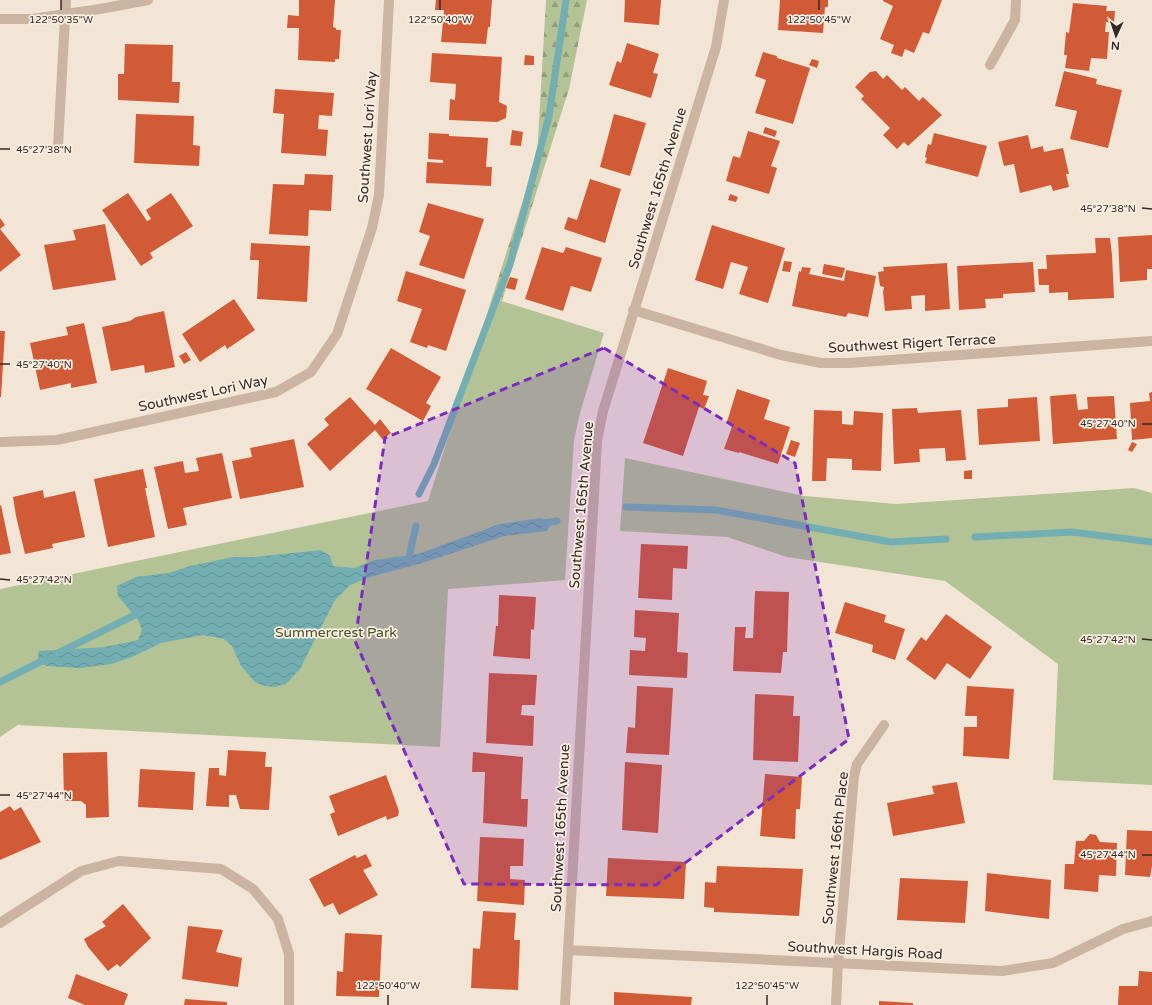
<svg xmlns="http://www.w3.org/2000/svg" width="1152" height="1005" viewBox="0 0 1152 1005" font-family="'Varela Round',sans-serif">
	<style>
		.forest { fill: url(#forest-firs) }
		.green { fill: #b3c395 }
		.water { fill: url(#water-waves) }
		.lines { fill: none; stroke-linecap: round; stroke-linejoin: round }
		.stream { stroke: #73afb2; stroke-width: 7 }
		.building { fill: #d05b36 }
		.street { stroke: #cbb4a1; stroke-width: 10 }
		.marked { fill: #7b2cbf; fill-opacity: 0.2; stroke: #7b2cbf; stroke-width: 3; stroke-dasharray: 8 5; stroke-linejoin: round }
		.ticks { fill: none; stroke: #352a25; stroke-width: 1.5 }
		.labels { text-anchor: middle; stroke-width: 3.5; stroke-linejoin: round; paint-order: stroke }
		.street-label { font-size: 14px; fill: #352a25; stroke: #faefe2 }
		.park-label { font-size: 14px; fill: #445526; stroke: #faefe2 }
		.ticks-label { font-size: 10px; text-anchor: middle; fill: #352a25; stroke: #faefe2; stroke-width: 3.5; stroke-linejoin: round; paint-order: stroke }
	</style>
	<defs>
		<pattern id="forest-firs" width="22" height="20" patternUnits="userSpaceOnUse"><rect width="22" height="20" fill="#b3c395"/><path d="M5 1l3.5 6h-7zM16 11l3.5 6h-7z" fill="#929f79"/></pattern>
		<pattern id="water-waves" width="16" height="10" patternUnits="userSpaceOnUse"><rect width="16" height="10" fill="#73afb2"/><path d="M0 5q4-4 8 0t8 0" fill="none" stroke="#5f8f91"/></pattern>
	</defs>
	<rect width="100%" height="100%" fill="#f3e5d6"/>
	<path class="forest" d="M546 0H587L569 89 502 301 492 298 537 156Z"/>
	<path class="green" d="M492 298 604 333 580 413 574 440 565 580 448 589 440 747 18 725 0 737V589L428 501Z
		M625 458 804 496 896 504 1134 488 1152 493V785L1053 780 1058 664 945 581 787 557 727 537 620 531Z"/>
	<path class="water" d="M540 518 552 521 547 531 504 536 422 563 370 577 350 585 335 600 300 669 286 684 275 687 265 686 255 682 241 666 232 646 224 639 203 635 161 643 132 657 111 664 80 668 47 666 37 662 39 651 105 647 138 640 142 630 138 620 118 596 117 586 136 577 169 573 190 566 233 557H255L321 550 330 556 333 566 354 568 375 560 418 554 500 524Z"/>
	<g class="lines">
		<path class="stream" d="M419 494 434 464 510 264 549 116 566 0
			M626 507 716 510 891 542 946 539
			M544 523 557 521
			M975 537 1072 532 1152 542
			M408 561 416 526
			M56 654 141 612
			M0 682 46 659"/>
	</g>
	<path class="building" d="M299 0H335L333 27 336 28V30H341L339 59H335V62L298 60 299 28H287L288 15 299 16Z
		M436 0H492L490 27H488L486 44 441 42 444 10H435Z
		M625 0H661L659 25 624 22Z
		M780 0H828V7H825L823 33 778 30Z
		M883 0H942L929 34 923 32 914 53 905 49 902 57 891 53 894 45 880 39 893 6 883 1Z
		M1073 3 1107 6 1106 11H1115L1114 23 1106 22 1105 32H1109L1107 59 1091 58 1089 71 1065 68 1067 55H1064L1066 32 1069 33Z
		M627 43 659 54 653 73 658 74 651 98 609 85 617 61 621 63Z
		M125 44 173 45 172 82H180L179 103 118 100V74H124Z
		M763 52 777 56V58L810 68 793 124 755 113 766 80 755 76Z
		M432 53 502 57 499 102 507 106 506 118 497 122 449 120 450 99 455 100 456 84 430 82Z
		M525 55 534 56V65H524Z
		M812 59 819 61 817 68 809 65Z
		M876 71 883 79 887 75 902 90 905 87 919 101 923 97 942 115 908 146 904 142 897 149 883 135 890 128 861 99 864 96 855 87 870 72Z
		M1064 71 1097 79 1096 84 1122 90 1108 148 1070 139 1077 111 1055 106Z
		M275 89 334 93 332 116 319 115 318 129 328 130 326 156 281 153 284 114 273 113Z
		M136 114 194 116 193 145 200 146 199 166 134 163Z
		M614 114 646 123 630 176 600 167Z
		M765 127 777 131 775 137 763 133Z
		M512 130 523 132 521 146 510 145Z
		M748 131 780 141 771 166 777 168 769 194 726 181 733 156 740 158Z
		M429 133 449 134V136L488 138 486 167H492L491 186 426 183 427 162 443 163V160L428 159Z
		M934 133 987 146 978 177 925 163 927 158 925 157 928 144 931 145Z
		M1028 135 1031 149 1043 146 1044 152 1063 148 1069 174H1066L1069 187 1053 191 1051 185 1020 193 1014 164 1004 166 998 142Z
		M305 174 333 175 331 211 309 210 308 236 269 234 273 184 304 185Z
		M590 179 621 189 605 243 564 229 568 217 577 220Z
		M128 193 147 221 151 219 146 210 171 193 193 226 150 253 153 258 141 266 102 210Z
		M730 194 738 197 736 202 728 200Z
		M428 203 484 219 464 279 419 265 430 236 419 232Z
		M0 218 5 225 0 229 21 255 0 272Z
		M105 224 116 280 53 290 44 245 76 240 73 230Z
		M712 225 785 248 768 303 739 294 748 267 731 262 723 289 695 280Z
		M1152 235V269H1147V280L1120 282 1118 237Z
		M1095 238H1110L1112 255 1114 298 1068 300V292L1049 293V285H1039L1038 269H1047L1046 255 1096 253Z
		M251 243 310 246 307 302 257 299 259 260H250Z
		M542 247 563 253 566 247 602 258 591 292 571 286 563 311 525 299Z
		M784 261 792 262 790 272 782 271Z
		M1033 262 1035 292 1003 294V298L985 299 986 308 959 310 957 266Z
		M947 263 950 309 925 311V295L911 296 912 309 885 311 883 292 884 287 880 286 878 272 884 271 883 267Z
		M824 264 845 268 842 278 822 274Z
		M802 267 811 268 809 274 844 281 846 270 876 276 868 317 848 313 846 317 792 306 799 271 801 272Z
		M406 271 466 290 446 351 428 345 427 348 410 342 422 309 397 301Z
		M510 277 518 279 515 290 506 288Z
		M234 299 255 330 227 349 225 345 200 362 182 334Z
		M164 311 175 367 145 373 144 365 111 371 102 327 130 321 136 317Z
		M84 323 97 383 71 388V383L40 390 30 343 68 335 66 327Z
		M0 331H5L1 397H0Z
		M391 348 441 377 426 403 431 406 423 421 366 389Z
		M186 352 191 360 184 364 179 356Z
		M668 368 707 381 703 395 709 396 704 409 699 407 683 456 643 443Z
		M737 389 770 400 764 419 790 427 778 464 739 452V453L724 449 733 424 727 422Z
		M1152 392V438L1132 440 1130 403 1150 401 1149 393Z
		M1076 394 1078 410 1088 409 1087 397 1114 396 1117 439 1053 444 1050 396Z
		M350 397 375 425 380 419 391 433 383 440 375 430 330 471 307 444 329 425 324 419Z
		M1037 397 1040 441 979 445 977 409 1008 407V399Z
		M917 408 918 413 961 410 966 460 946 461 945 448 919 449 920 462 894 464 892 409Z
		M814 410 842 411V424L853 425 854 411 883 413 881 471 852 470V459L827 458 826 481H812Z
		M294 439 304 487 240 499 232 461 252 457 250 448Z
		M791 440 800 443 795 457 786 454Z
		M1132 442 1137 444 1132 452 1128 450Z
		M222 453 232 498 183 508 187 525 168 529 154 467 183 461 185 473 199 471 196 458Z
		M143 469 147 488H145L155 537 108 547 94 479Z
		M972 470V479H964V471Z
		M43 490 44 498 75 491 85 537 52 544 53 548 25 554 16 516 13 497Z
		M1 505 11 553 0 555V506Z
		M641 544 688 546 687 569 673 568 672 600 638 598Z
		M755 591 789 592 787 652H783L781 673 733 671 735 627H746L745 638H753Z
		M499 595 536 597 534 630 531 629 530 659 493 656 496 626H498Z
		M845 602 886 615 884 622 905 629 895 660 872 652 873 645 835 633Z
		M635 610 679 613 677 652 688 653 687 678 629 675 630 650 645 651 646 638 634 637Z
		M946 614 992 647 970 679 947 663 935 680 906 659 921 637 926 641Z
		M489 673 537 675 535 705H522L521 715 534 716 533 746 486 743Z
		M637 686 673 688 669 755 626 753 628 727 635 728Z
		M967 686 1014 689 1009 759 963 756 964 727H977V716H965Z
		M755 694 794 696 793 716H800L798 762 753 760Z
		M228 750 266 752 265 767H272L269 810 240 809 236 795H229V807L206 806 209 768H219V775L226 776Z
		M107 752 109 817 86 818V805L81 801H64L63 753Z
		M473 752 523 757 521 799H528L527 827 483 823 485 772H472Z
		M625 762 662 765 658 833 622 830Z
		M140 769 195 772 193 810 138 807Z
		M765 774 802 777 800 809H796L795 839 760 836Z
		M386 775 399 811 398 816 387 820 386 816 338 836 330 814 335 812 329 796Z
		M957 782 965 823 893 836 887 803 934 794 932 786Z
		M10 806 14 811 21 807 41 842 0 860V812Z
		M1127 830 1152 831V866L1150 877 1125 875Z
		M1090 834 1096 835 1100 842 1117 843 1116 876 1099 875 1098 892 1064 889 1065 864H1074L1076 841H1084Z
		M480 837 524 839 523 866H510V879L525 880 524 905 477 901Z
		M366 854 372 866 363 870 378 895 339 915 333 903 324 907 309 879 355 855 357 858Z
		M608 858 686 862 684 899 606 896Z
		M717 866 803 869 799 916 714 912V908L704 907 705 882 716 883Z
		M987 873 1051 880 1049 919 985 911Z
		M900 878 968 881 965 923 897 920Z
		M123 904 151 938 120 967 117 964 108 971 88 947 84 939 106 926 102 922Z
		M483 911 516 913 514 940H520L518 990 471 988 473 948 480 949Z
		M188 926 223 930 216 952 242 958 238 987 182 979Z
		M345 933 382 935 379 997 336 996 337 971 343 972Z
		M1139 971 1152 972V1005H1118L1119 986H1138Z
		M76 974 128 994 124 1005H85L68 998Z
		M614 992 692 997 691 1005H614Z
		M185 999 227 1002V1005H184Z
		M879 1001 913 1003V1005H879Z"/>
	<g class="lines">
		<path class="street" d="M0 19H32L100 9 148 0
			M990 65 1015 20 1016 0
			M58 146 66 0
			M633 310 781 355 821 363H849L1152 341
			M0 442 57 440 276 392 311 372 337 334 372 228 379 195 389 0
			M0 923 81 871 119 861 221 869 253 889 278 919 289 954V1005
			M568 950 1002 971 1053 963 1123 929 1152 921
			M565 1005 597 441 603 411 716 47 724 0
			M836 1005 838 963 854 776 857 764 884 725"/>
	</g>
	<path class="marked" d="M604 348 795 463 849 739 656 885 464 884 355 641 385 438Z"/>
	<path class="ticks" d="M61 10V0M440 10V0M819 10V0M0 149H10M1142 208 1152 209M0 364H10M1142 424H1152M0 579 10 580M1142 639 1152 640M0 795H10M1142 855H1152M388 1005V995M767 1005V995"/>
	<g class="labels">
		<g class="street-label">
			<text transform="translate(367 137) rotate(-86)" y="5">Southwest Lori Way</text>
			<text transform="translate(657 188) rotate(-73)" y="5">Southwest 165th Avenue</text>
			<text transform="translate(912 343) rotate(-3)" y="5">Southwest Rigert Terrace</text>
			<text transform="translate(203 393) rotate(-12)" y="5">Southwest Lori Way</text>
			<text transform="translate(581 505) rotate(-85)" y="5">Southwest 165th Avenue</text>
			<text transform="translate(560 828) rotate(-87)" y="5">Southwest 165th Avenue</text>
			<text transform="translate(835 848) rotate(-84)" y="5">Southwest 166th Place</text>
			<text transform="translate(865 950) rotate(3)" y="5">Southwest Hargis Road</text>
		</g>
		<g class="park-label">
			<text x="336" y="637">Summercrest Park</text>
		</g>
	</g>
	<g class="ticks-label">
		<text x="61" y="23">122°50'35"W</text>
		<text x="440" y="23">122°50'40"W</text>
		<text x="819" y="23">122°50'45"W</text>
		<text x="44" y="153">45°27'38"N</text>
		<text x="1108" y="212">45°27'38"N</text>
		<text x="44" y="368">45°27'40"N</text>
		<text x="1108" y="427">45°27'40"N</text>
		<text x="44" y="583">45°27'42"N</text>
		<text x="1108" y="643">45°27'42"N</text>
		<text x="44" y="799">45°27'44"N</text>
		<text x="1108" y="858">45°27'44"N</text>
		<text x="388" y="989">122°50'40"W</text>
		<text x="767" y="989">122°50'45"W</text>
	</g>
	<g transform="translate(1116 36) rotate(183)" stroke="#faefe2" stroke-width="3" paint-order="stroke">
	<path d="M0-3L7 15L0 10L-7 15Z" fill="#352a25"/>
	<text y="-6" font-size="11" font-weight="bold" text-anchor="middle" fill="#352a25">N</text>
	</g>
</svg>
